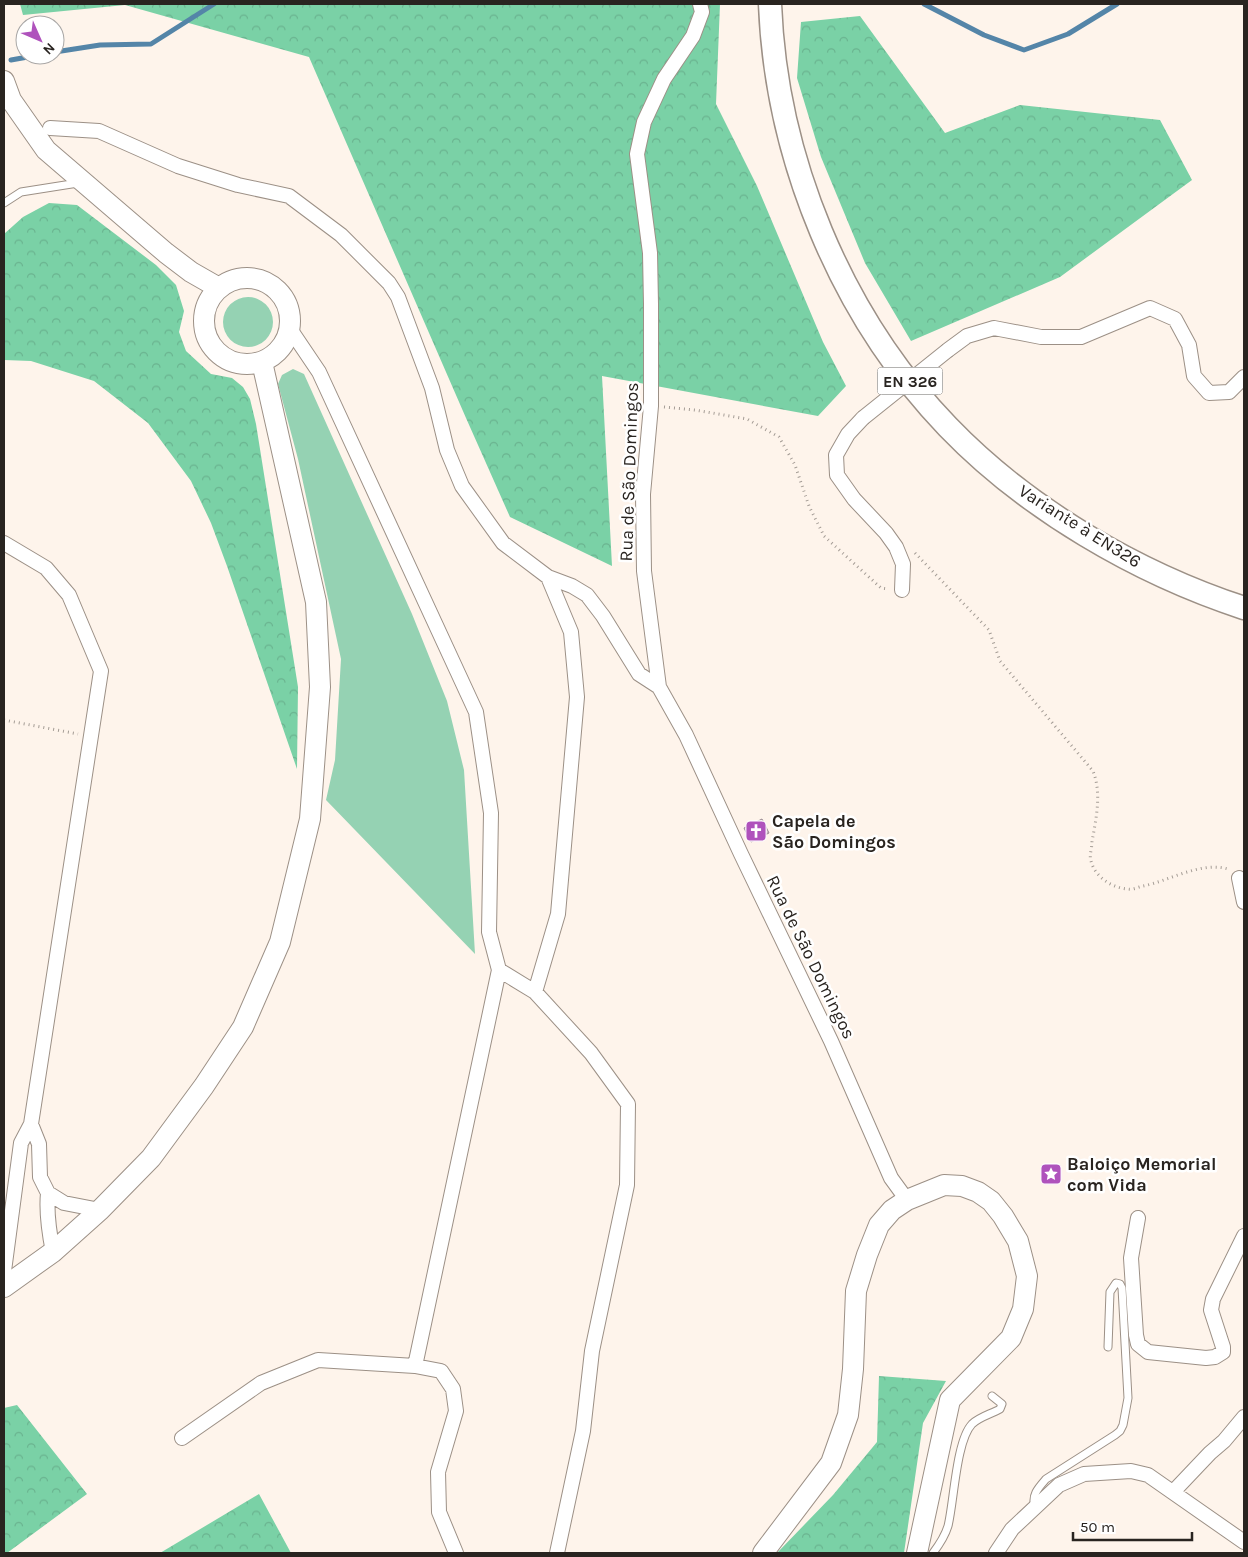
<svg xmlns="http://www.w3.org/2000/svg" width="1248" height="1557" viewBox="0 0 1248 1557" font-family="Karla,sans-serif">
	<style>
		.grass { fill: #95d2b3 }
		.forest { fill: url(#forest-crowns) }
		.lines { fill: none; stroke-linecap: round; stroke-linejoin: round }
		.stream { stroke: #5485a8; stroke-width: 5 }
		.building { fill: url(#building-cross-hatch); stroke: #988990 }
		.lane-casing { stroke: #9c9086; stroke-width: 9 }
		.street-casing { stroke: #9c9086; stroke-width: 16 }
		.secondary-casing { stroke: #9c9086; stroke-width: 22 }
		.primary-casing { stroke: #9c9086; stroke-width: 25 }
		.path { stroke: #a49c95; stroke-width: 3; stroke-dasharray: 1 4; stroke-linecap: butt }
		.lane { stroke: #fff; stroke-width: 7 }
		.street { stroke: #fff; stroke-width: 14 }
		.secondary { stroke: #fff; stroke-width: 20 }
		.primary { stroke: #fff; stroke-width: 22 }
		.street-bridge-casing { stroke: #9c9086; stroke-width: 16; stroke-linecap: butt }
		.street-bridge { stroke: #fff; stroke-width: 14 }
		.labels { text-anchor: middle; stroke-width: 5; stroke-linejoin: round; paint-order: stroke }
		.shield { fill: #fff; stroke: #696663; stroke-width: 1 }
		.shield-label { font-size: 16px; font-weight: bold; fill: #292420 }
		.street-label { font-size: 18px; fill: #292420; stroke: #fff }
		.poi-label { font-size: 18px; font-weight: bold; fill: #292420; stroke: #fff; text-anchor: start }
	</style>
	<defs>
		<pattern id="forest-crowns" width="20" height="18" patternUnits="userSpaceOnUse" patternTransform="scale(1.25)"><rect width="20" height="18" fill="#7ad1a6"/><path d="M2 6a3 3 0 1 1 6 0M12 15a3 3 0 1 1 6 0" fill="none" stroke="#6ab38f"/></pattern>
		<pattern id="building-cross-hatch" width="8" height="8" patternUnits="userSpaceOnUse" patternTransform="scale(1.25)"><rect width="8" height="8" fill="#e4d4db"/><path d="M0 0l8 8M0 8l8-8" fill="none" stroke="#c4b6bc"/></pattern>
	</defs>
	<rect width="100%" height="100%" fill="#fef4eb"/>
	<path class="grass" d="M223 322a25 25 0 1 1 50 0a25 25 0 1 1-50 0Z
		M293 369 304 374 412 614 447 701 464 770 475 954 326 800 335 760 341 659 298 459 278 384 282 375Z"/>
	<path class="forest" d="M20 4H720L716 104 757 186 823 342 846 386 818 416 602 376 612 566 510 517 466 418 309 57 125 5 23 15Z
		M860 16 945 133 1020 105 1160 120 1192 180 1060 277 911 341 865 263 821 157 797 78 801 22Z
		M49 203 77 205 156 265 176 285 184 311 179 332 186 351 211 374 232 378 243 387 250 399 256 424 298 687 297 769 227 566 211 523 191 481 148 423 94 381 31 361 4 360V234L23 217Z
		M879 1376 946 1381 923 1423 904 1553H777L833 1495 877 1442Z
		M17 1405 87 1494 7 1553H4V1408Z
		M259 1494 291 1553H160Z"/>
	<g class="lines">
		<path class="stream" d="M924 4 984 35 1024 50 1068 34 1117 4
			M55 52 100 45 151 44 214 4
			M11 60 39 55"/>
	</g>
	<path class="building" d="M762 819 769 833 751 842 744 828Z"/>
	<g class="lines">
		<g class="lane-casing">
			<path id="lane" d="M4 203 21 192 78 183
				M1035 1507C1031 1495 1039 1487 1046 1479L1115 1435 1120 1431 1123 1425 1128 1398 1122 1288 1120 1284 1116 1283 1110 1292 1108 1347
				M933 1553C939 1545 945 1536 948 1526 954 1502 956 1441 972 1424 979 1417 991 1414 1000 1409L1002 1404 992 1396"/>
		</g>
		<g class="street-casing">
			<path id="street" d="M700 4 702 12 693 36 664 79 644 122 637 154 650 253 651 304V406L643 494 644 571 659 687 686 735 741 854 831 1041 891 1178 907 1200
				M50 128 99 131 178 166 238 185 289 196 341 235 389 283 398 297 432 388 447 450 462 486 503 543 548 577 572 586 587 595 603 616 639 674 659 687
				M290 329 319 372 476 712 491 813 489 932 499 970 535 992 591 1053 628 1104 627 1185 592 1351 583 1431 557 1553
				M948 350 967 336 994 328 1041 337H1081L1150 308 1175 319 1189 345 1194 376 1209 393 1229 392 1244 377
				M863 418 848 434 836 455 837 475 854 499 886 533 896 547 903 564 902 590
				M4 543 46 568 69 595 101 671 31 1124 21 1143 4 1271
				M1239 878 1244 902
				M535 992 558 914 577 697 571 632 548 577
				M31 1124 39 1144 40 1177 48 1193 64 1203 100 1210
				M48 1193C46 1213 49 1232 53 1252
				M1138 1218 1131 1258 1136 1335 1138 1344 1148 1352 1206 1358 1215 1357 1223 1352V1347L1211 1310 1213 1299 1244 1236
				M415 1366 499 970
				M182 1438 261 1383 318 1360 415 1366 441 1371 453 1389 456 1411 438 1472 439 1512 456 1553
				M1173 1492 1210 1453 1224 1441 1244 1417
				M996 1553 1012 1529 1059 1485 1084 1474 1131 1471 1148 1475 1244 1542"/>
		</g>
		<g class="secondary-casing">
			<path id="secondary" d="M4 81 11 100 46 150 166 253 191 272 219 288
				M204 321a43 43 0 1 1 86 0a43 43 0 1 1-86 0Z
				M4 1287 53 1252 100 1210 151 1158 204 1086 243 1027 280 942 310 819 320 687 316 602 262 362
				M763 1553 831 1463 848 1415 853 1369 856 1291 867 1255 879 1225 892 1210 907 1200 944 1185 962 1186 978 1192 991 1201 1003 1216 1018 1241 1027 1276 1023 1309 1011 1338 950 1400 917 1553"/>
		</g>
		<g class="primary-casing">
			<path id="primary" d="M770 4C776 158 841 316 948 427 1027 509 1137 573 1244 608"/>
		</g>
		<path class="path" d="M664 407 695 410 747 419 779 437 795 465 809 506 824 536 881 588 888 589
			M915 553 989 630 1000 661 1093 771C1102 794 1096 818 1092 842 1092 848 1089 856 1091 861 1095 877 1112 888 1128 889 1133 890 1138 887 1143 886 1169 881 1201 861 1228 869
			M4 720 78 734"/>
		<use href="#lane" class="lane"/>
		<use href="#street" class="street"/>
		<use href="#secondary" class="secondary"/>
		<use href="#primary" class="primary"/>
		<g class="street-bridge-casing">
			<path id="street-bridge" d="M863 418 948 350"/>
		</g>
		<use href="#street-bridge" class="street-bridge"/>
	</g>
	<defs>
		<g id="church-square" transform="scale(1.125)"><rect x="-9" y="-9" width="18" height="18" rx="4" fill="#af52bc" stroke="#fff"/><path d="M-1.2-6h2.4v3.5h3.3v2.4h-3.3V6h-2.4V-.1h-3.3v-2.4h3.3Z" fill="#fff"/></g>
		<g id="sight-square" transform="scale(1.125)"><rect x="-9" y="-9" width="18" height="18" rx="4" fill="#af52bc" stroke="#fff"/><path d="M0-6L1.8-2.2L6-1.7L2.9 1.2L3.7 5.4L0 3.3L-3.7 5.4L-2.9 1.2L-6-1.7L-1.8-2.2Z" fill="#fff"/></g>
	</defs>
	<g fill-rule="evenodd">
		<use href="#church-square" x="756" y="831"/>
		<use href="#sight-square" x="1051" y="1174"/>
	</g>
	<g class="labels">
		<rect class="shield" x="877.5" y="367.5" width="65" height="27" rx="4"/>
		<g class="shield-label">
			<text x="910" y="387">EN 326</text>
		</g>
		<g class="street-label">
			<text transform="translate(629 472) rotate(-88)" y="6">Rua de São Domingos</text>
			<text transform="translate(1080 526) rotate(32)" y="6">Variante à EN326</text>
			<text transform="translate(811 957) rotate(64)" y="6">Rua de São Domingos</text>
		</g>
		<g class="poi-label">
			<text x="772" y="827">Capela de<tspan x="772" dy="21">São Domingos</tspan></text>
			<text x="1067" y="1170">Baloiço Memorial<tspan x="1067" dy="21">com Vida</tspan></text>
		</g>
	</g>
	<rect width="1248" height="1557" fill="none" stroke="#292420" stroke-width="10"/>
	<g transform="translate(40 40) rotate(135)"><circle r="24" fill="#ffffff" stroke="#a9a7a6"/>
	<path d="M0-4L9 19L0 12L-9 19Z" fill="#af52bc"/>
	<text y="-8" font-size="14" font-weight="bold" text-anchor="middle" fill="#292420">N</text>
	</g>
	<path d="M1073 1532v8h119v-8" fill="none" stroke="#292420" stroke-width="2.5"/>
	<text x="1080" y="1532" font-size="15" fill="#292420" stroke="#ffffff" stroke-width="4" paint-order="stroke">50 m</text>
</svg>
